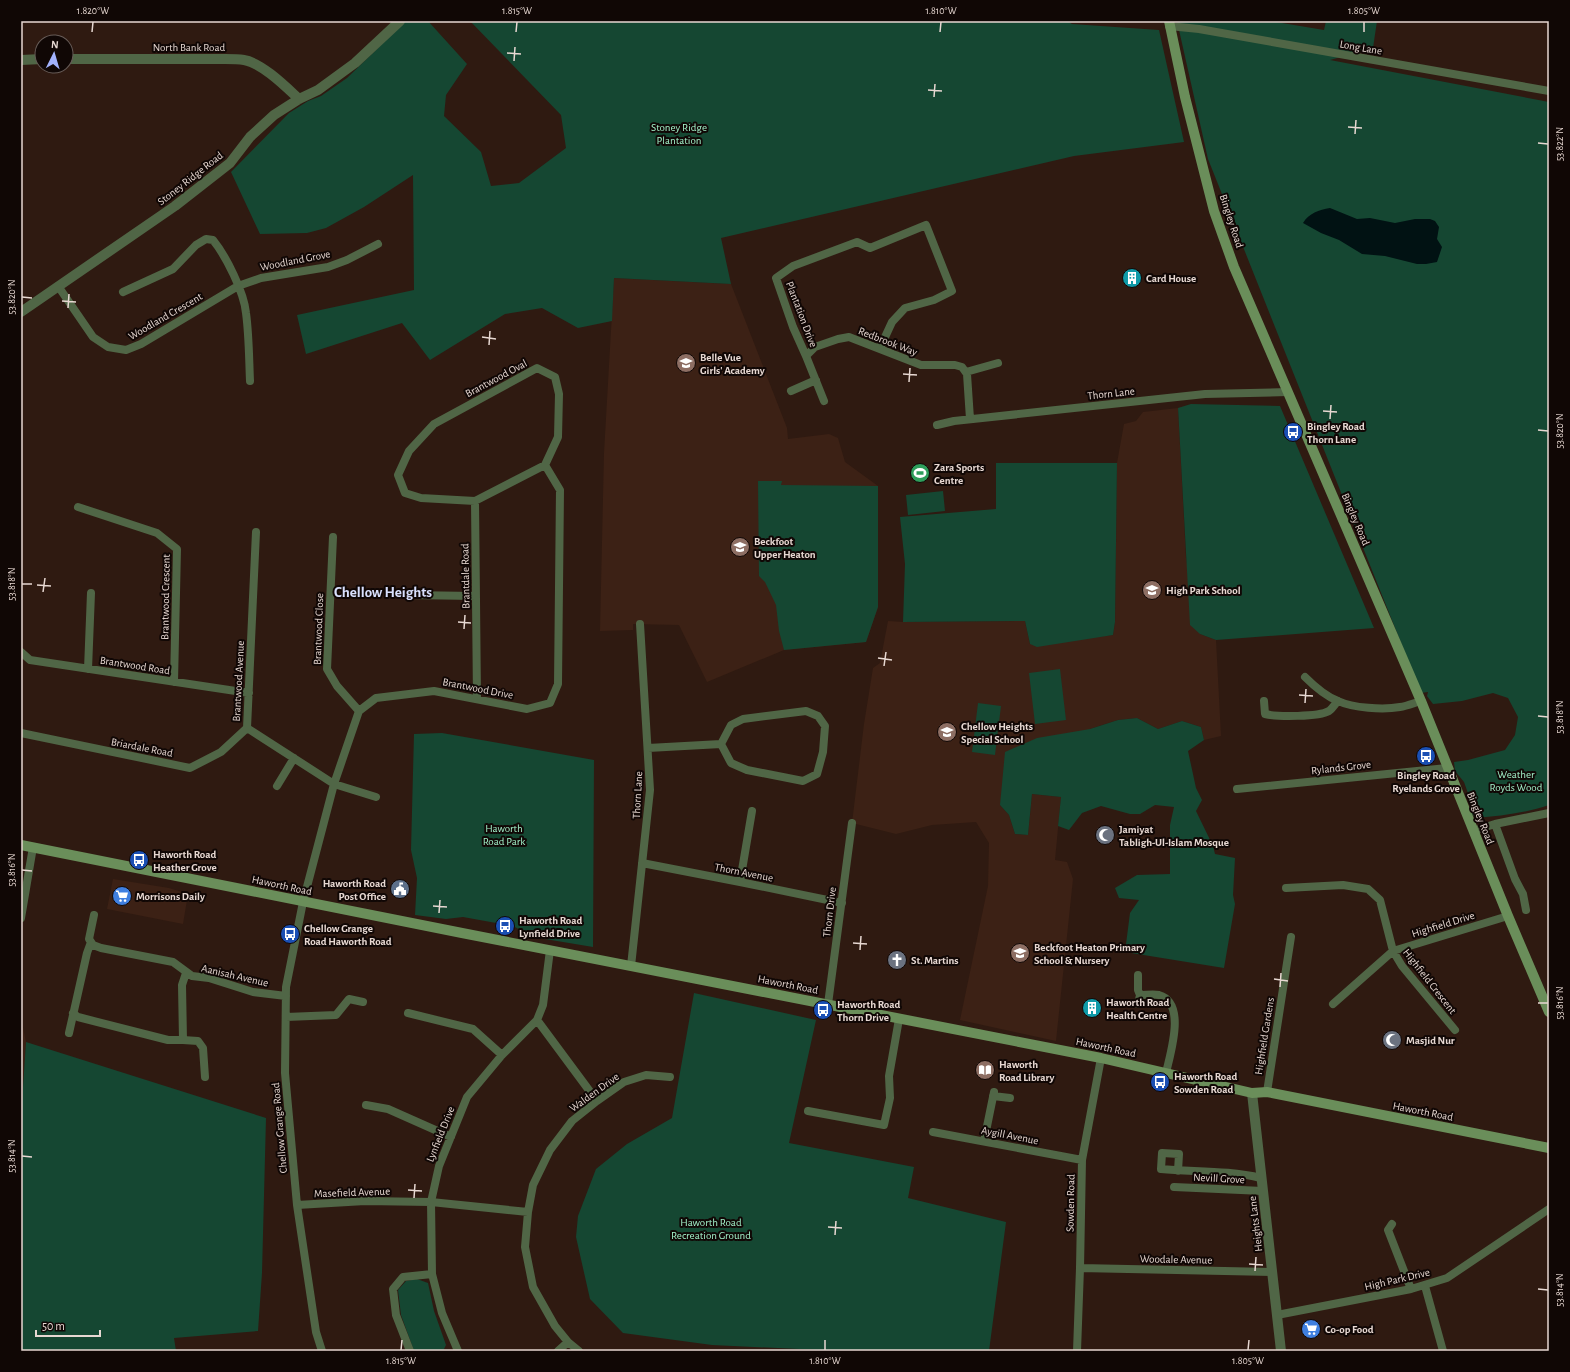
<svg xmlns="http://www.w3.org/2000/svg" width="1570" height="1372" viewBox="0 0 1570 1372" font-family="'Alegreya Sans',sans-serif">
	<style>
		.built { fill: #3c2115 }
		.green { fill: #154732 }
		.water { fill: #011213 }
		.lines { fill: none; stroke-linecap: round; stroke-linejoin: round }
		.minor { stroke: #506646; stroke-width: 8 }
		.tertiary { stroke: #506646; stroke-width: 10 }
		.secondary { stroke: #6a8e5a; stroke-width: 10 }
		.ticks { fill: none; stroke: #e7d8d2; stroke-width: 1.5 }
		.labels { text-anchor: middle; stroke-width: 4; stroke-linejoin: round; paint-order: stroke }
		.street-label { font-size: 11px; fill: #e7d8d2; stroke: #100705 }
		.park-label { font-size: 11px; fill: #a4f4cc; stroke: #100705 }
		.poi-label { font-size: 11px; font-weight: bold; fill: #e7d8d2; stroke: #100705; text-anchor: start }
		.district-label { font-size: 15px; font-weight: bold; fill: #d9e0fd; stroke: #100705 }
		.neatline { fill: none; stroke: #e7d8d2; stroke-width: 1.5 }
		.ticks-label { font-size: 10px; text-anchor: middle; fill: #e7d8d2 }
	</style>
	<rect width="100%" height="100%" fill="#2f1a11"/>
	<path class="built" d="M614 278 731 284 787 428 788 439 829 434 838 438 845 462 878 486V607L866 642 784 650 707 682 679 625 633 624V630L600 631 604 453Z
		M1178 408 1186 558 1200 634 1216 640 1221 736 1204 740 1201 727 1182 721 1158 729 1137 718 1118 720 1090 729 1000 805 1009 815 1015 834 1028 835 1032 794 1061 797 1055 860 1067 862 1073 879 1056 1041 960 1020 988 886 989 843 976 822 932 825 896 834 852 823 864 724 873 668 880 663 888 621 903 622 1025 621 1030 644 1113 635 1115 622 1117 463 1124 424 1136 421 1143 412Z
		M113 879 169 888 188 894 183 924 107 909Z
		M21 1018 26 1042 21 1117Z"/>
	<path class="green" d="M406 21H428L467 64 446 95 444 116 481 152 491 186 519 183 566 148 561 115 470 21H1067L1072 24 1159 30 1184 142 1074 156 721 238 731 284 614 278 612 321 578 328 542 308 505 314 430 360 402 323 306 354 297 315 414 290 413 175 364 207 326 228 307 233 260 234 231 172 289 113 308 101 321 96 347 78Z
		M1177 21H1270L1324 30 1326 21H1377L1373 48 1330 60 1549 102V805C1526 813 1500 816 1476 818L1471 813 1470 799 1464 782 1455 771 1454 762 1468 760 1505 750 1515 735 1518 717 1508 698 1493 693 1462 701 1433 704 1427 696 1428 692 1421 693 1208 159Z
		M1191 404 1280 406 1374 628 1216 640 1200 634 1190 625 1178 408Z
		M996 463H1117L1115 622 1113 635 1037 647 1030 644 1025 621 903 622 905 564 900 517 996 509Z
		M758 481H782L781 485 878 486V607L866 642 784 650 779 631 776 605 765 582 759 576Z
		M943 491 945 511 908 515 906 495Z
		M1060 669 1066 720 1035 724 1029 673Z
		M978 703 1001 706 995 755 972 752Z
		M1137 718 1158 729 1182 721 1201 727 1204 740 1188 751 1196 788 1202 800 1196 811 1213 846 1215 854 1235 858 1233 895 1235 904 1224 968 1125 952 1130 913 1139 900 1119 898 1115 888 1137 875 1170 874V825L1174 807 1155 805 1140 814H1130L1101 806 1082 813 1069 830 1058 826 1061 797 1032 794 1028 835 1015 834 1009 815 1000 805 1005 752 1037 738 1090 729 1118 720Z
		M442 733 594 760 593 947 533 937 513 926 463 917 446 919 415 915 417 878 411 850 414 734Z
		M694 993 816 1020 789 1143 914 1167 908 1198 1006 1222 989 1351H842L712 1345 623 1333 590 1299 576 1237 578 1216 596 1169 627 1144 672 1118Z
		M26 1042 266 1118 262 1273 258 1331 174 1338 176 1351H21V1117Z
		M417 1279 428 1283 434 1311 446 1345 443 1351H414L401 1315 398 1290 406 1281Z"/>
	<path class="water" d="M1330 208 1357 219 1370 218 1395 223 1415 219H1430L1435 221 1439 227 1437 239 1442 247 1437 262 1426 264H1417L1385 256 1362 254 1339 240 1321 233 1303 223C1309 213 1319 210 1330 208Z"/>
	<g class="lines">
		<path class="minor" d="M1169 26 1199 29 1549 91
			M58 286 93 337 108 347 126 350 141 344 238 286 261 278 328 267 347 260 378 244
			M123 292 173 269 196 245 206 239 213 240C226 256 244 292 246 313 249 335 249 358 250 381
			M806 356 793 327 776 278 793 266 857 242 870 248 926 225 952 291 934 300 905 308 892 322 880 348
			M537 368 555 377 559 394 558 437 545 465 475 501 421 498 405 493 398 475 409 451 434 424Z
			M966 372 998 363
			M791 391 816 380
			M824 401 806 356 815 347 838 339 849 337 921 365H955L962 367 967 374 970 419
			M937 425 954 421 1205 394 1288 392
			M475 501 477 699
			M78 507 157 533 177 549 174 682
			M256 532 247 728 334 784 376 797
			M333 537 327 669 337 686 359 711
			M407 595 476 596
			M21 652 30 660 249 693
			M88 669 91 593
			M1305 677C1314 686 1325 696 1338 701 1353 708 1383 710 1400 707 1407 706 1414 703 1421 701
			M1264 701 1265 714C1277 717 1319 717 1329 711 1332 709 1335 704 1338 701
			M21 733 190 768 221 752 247 728
			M648 748 721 744 731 725 743 719 806 711 818 716 825 726 823 752 817 774 803 781 747 770 731 763 721 744
			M277 786 294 758
			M1237 789 1447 768
			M1495 824 1515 879 1523 894 1526 910
			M1473 831 1495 824 1549 813
			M642 863 740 882 842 903
			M740 882 752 811
			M1286 888 1343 885 1368 889 1380 900 1393 951 1402 966 1455 1030
			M21 918 33 847
			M91 942 89 939 94 915
			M631 966 650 790 640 624
			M1138 975V990L1140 995C1146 995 1154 994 1159 995 1187 1003 1170 1054 1166 1073
			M828 1004 852 823
			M1138 1004 1140 995
			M1333 1004 1393 951 1508 916
			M73 1013 78 1017 168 1040H183L182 985 186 973
			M408 1013 473 1029 502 1055
			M286 1017 336 1015 349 999 363 1002
			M537 1020 597 1101
			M69 1033 87 953 91 942 93 945 101 948 173 962 192 976 209 978 253 992 286 996
			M183 1040 198 1041 203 1048 205 1077
			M1267 1092 1291 937
			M993 1096 1010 1098
			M366 1105 388 1109 451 1137
			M808 1111 884 1125 890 1098 889 1076 899 1019
			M933 1132 1082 1160
			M984 1141 994 1092
			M1178 1171 1179 1154 1162 1153 1161 1169C1194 1172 1228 1170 1261 1178
			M1174 1187 1263 1191
			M297 1205 365 1201 431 1202 528 1212
			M1392 1224 1388 1230 1411 1289
			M1080 1268 1272 1272
			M1425 1286 1443 1351
			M1277 1315 1411 1289 1447 1278 1549 1209
			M322 1351 316 1332 297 1205 285 1073 286 987 303 902 334 784 359 711 376 698 434 691 527 709 550 703 558 684 560 490 545 465
			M410 1351 396 1315 393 1289 403 1277 432 1274
			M458 1351 442 1313 432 1274 431 1202 439 1166 467 1097 502 1055 537 1020 543 1005 550 950
			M558 1351 568 1342
			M579 1351 568 1342 555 1326 533 1287 525 1247 528 1212 533 1185 550 1150 572 1121 597 1101 624 1082 646 1075 670 1077
			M1077 1351 1080 1268 1082 1160 1101 1058"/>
		<path class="tertiary" d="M66 59H225C232 59 238 59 244 60 262 63 286 87 299 99
			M21 60 42 59
			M21 312 175 206 230 163 250 137 274 115 299 99 318 90 355 63 400 21
			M1252 1093 1281 1351"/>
		<path class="secondary" d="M1169 21 1185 97 1214 211 1234 267 1421 701 1508 916 1549 1012
			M21 845 462 933 1101 1058 1252 1093 1267 1092 1549 1148"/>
	</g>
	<path class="ticks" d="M92 32 93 22M516 32 517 22M940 32 941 22M1364 32V22M507 53 521 54M514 61 515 47M928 90 942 91M934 97 935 84M1348 127 1362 128M1355 134 1356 120M1538 143 1548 144M22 297 32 298M62 301 76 302M68 308 69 294M482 337 496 339M489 345 490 331M903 374 917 375M909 382 910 368M1323 411 1337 412M1330 419 1331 405M1538 430 1548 431M22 584H32M37 585 51 586M43 592 45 578M458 622 471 623M464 629 465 615M878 658 892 660M884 666 886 652M1299 695 1313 696M1305 703 1306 689M1538 716 1548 717M22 870 32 871M433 906 447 907M439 913 440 900M853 943 867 944M860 950 861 936M1274 979 1288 981M1280 987 1281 973M1538 1003H1548M22 1156 32 1157M408 1190 422 1191M414 1198 415 1184M828 1227 842 1228M835 1235 836 1221M1249 1264 1263 1265M1255 1271 1256 1257M1538 1289 1548 1290M401 1350 402 1340M825 1350V1340M1248 1350 1249 1340"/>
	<defs>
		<g id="building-disc" transform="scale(1)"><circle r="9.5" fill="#0f9aa8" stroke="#100705"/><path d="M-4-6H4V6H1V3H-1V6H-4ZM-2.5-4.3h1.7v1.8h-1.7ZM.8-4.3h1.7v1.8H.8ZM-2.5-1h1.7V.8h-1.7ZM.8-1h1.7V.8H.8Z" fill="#fff"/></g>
		<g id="school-disc" transform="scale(1)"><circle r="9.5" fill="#8d6e63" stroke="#100705"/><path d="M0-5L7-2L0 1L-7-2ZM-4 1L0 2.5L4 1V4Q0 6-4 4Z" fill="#fff"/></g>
		<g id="bus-disc" transform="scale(1)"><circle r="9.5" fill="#1a4fb4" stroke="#100705"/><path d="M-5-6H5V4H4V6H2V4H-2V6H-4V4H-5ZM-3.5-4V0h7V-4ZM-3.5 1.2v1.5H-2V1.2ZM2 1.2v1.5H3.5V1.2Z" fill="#fff"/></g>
		<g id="stadium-disc" transform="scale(1)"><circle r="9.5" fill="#2e9e5b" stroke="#100705"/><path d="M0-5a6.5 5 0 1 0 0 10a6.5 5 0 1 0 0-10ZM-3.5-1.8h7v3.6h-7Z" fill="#fff"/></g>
		<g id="mosque-disc" transform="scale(1)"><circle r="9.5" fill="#6b7280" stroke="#100705"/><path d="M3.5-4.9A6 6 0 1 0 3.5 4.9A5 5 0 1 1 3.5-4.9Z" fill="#fff"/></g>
		<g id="civic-disc" transform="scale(1)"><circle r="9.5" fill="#5c6f8a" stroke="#100705"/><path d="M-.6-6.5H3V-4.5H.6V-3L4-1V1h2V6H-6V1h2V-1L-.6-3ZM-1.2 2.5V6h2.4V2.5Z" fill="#fff"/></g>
		<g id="supermarket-disc" transform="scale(1)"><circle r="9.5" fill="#3f7fe0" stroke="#100705"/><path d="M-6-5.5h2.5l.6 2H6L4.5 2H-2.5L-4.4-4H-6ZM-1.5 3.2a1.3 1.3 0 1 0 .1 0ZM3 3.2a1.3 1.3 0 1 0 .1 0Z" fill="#fff"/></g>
		<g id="church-disc" transform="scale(1)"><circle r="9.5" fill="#6b7280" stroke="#100705"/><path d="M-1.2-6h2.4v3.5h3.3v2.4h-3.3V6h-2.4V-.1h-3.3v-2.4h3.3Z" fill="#fff"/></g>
		<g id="library-disc" transform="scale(1)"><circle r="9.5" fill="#8d6e63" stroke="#100705"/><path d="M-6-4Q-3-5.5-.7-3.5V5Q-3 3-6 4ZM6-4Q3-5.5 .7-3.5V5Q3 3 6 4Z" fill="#fff"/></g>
	</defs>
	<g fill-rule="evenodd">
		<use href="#building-disc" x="1132" y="278"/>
		<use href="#school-disc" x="686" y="363"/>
		<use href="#bus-disc" x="1293" y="432"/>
		<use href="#stadium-disc" x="920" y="473"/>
		<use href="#school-disc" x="740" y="547"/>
		<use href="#school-disc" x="1152" y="590"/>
		<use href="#school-disc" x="947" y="732"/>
		<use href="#bus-disc" x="1426" y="756"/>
		<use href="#mosque-disc" x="1105" y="835"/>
		<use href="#bus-disc" x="139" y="860"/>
		<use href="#civic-disc" x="400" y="889"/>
		<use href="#supermarket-disc" x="122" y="896"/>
		<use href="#bus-disc" x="505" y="926"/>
		<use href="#bus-disc" x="290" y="934"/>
		<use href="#school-disc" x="1020" y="953"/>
		<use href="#church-disc" x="897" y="960"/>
		<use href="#building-disc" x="1092" y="1008"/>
		<use href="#bus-disc" x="823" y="1010"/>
		<use href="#mosque-disc" x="1392" y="1040"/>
		<use href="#library-disc" x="985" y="1070"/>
		<use href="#bus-disc" x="1160" y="1082"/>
		<use href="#supermarket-disc" x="1311" y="1329"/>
	</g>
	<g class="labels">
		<g class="street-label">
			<text x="189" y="51">North Bank Road</text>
			<text transform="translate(1361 47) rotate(10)" y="4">Long Lane</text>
			<text transform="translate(190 178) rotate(-38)" y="4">Stoney Ridge Road</text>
			<text transform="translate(1232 221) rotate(72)" y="4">Bingley Road</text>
			<text transform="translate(295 260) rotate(-11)" y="4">Woodland Grove</text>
			<text transform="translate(802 314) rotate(69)" y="4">Plantation Drive</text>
			<text transform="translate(165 316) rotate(-30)" y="4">Woodland Crescent</text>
			<text transform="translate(888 341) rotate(21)" y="4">Redbrook Way</text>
			<text transform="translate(496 378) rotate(-28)" y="4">Brantwood Oval</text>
			<text transform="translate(1111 393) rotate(-6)" y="4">Thorn Lane</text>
			<text transform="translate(1356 519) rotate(67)" y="4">Bingley Road</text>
			<text transform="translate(465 576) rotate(-91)" y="4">Brantdale Road</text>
			<text transform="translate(165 597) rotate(-89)" y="4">Brantwood Crescent</text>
			<text transform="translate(318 629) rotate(-88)" y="4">Brantwood Close</text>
			<text transform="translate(135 665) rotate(9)" y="4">Brantwood Road</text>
			<text transform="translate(238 681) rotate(-87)" y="4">Brantwood Avenue</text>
			<text transform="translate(478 688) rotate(11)" y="4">Brantwood Drive</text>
			<text transform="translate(142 747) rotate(11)" y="4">Briardale Road</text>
			<text transform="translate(1341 767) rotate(-6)" y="4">Rylands Grove</text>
			<text transform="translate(637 795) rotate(-87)" y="4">Thorn Lane</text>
			<text transform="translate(1481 818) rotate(68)" y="4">Bingley Road</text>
			<text transform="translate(744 872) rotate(11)" y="4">Thorn Avenue</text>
			<text transform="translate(282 885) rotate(12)" y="4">Haworth Road</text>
			<text transform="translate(829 912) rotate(-83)" y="4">Thorn Drive</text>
			<text transform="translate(1443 924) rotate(-17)" y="4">Highfield Drive</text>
			<text transform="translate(235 975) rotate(13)" y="4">Aanisah Avenue</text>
			<text transform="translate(1430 981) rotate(52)" y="4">Highfield Crescent</text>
			<text transform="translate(788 984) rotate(11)" y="4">Haworth Road</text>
			<text transform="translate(1264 1036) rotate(-81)" y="4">Highfield Gardens</text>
			<text transform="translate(1106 1047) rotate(12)" y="4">Haworth Road</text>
			<text transform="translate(594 1092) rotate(-36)" y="4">Walden Drive</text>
			<text transform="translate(1423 1111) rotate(11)" y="4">Haworth Road</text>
			<text transform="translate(279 1128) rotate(-95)" y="4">Chellow Grange Road</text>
			<text transform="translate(440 1134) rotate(-68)" y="4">Lynfield Drive</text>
			<text transform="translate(1010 1135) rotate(11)" y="4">Aygill Avenue</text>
			<text transform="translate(1219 1178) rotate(3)" y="4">Nevill Grove</text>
			<text transform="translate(352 1192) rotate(-2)" y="4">Masefield Avenue</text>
			<text transform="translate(1070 1203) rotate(-89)" y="4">Sowden Road</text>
			<text transform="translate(1255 1224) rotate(-97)" y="4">Heights Lane</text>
			<text transform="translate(1176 1259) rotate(1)" y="4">Woodale Avenue</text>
			<text transform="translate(1397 1279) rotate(-13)" y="4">High Park Drive</text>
		</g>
		<g class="park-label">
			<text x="679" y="131">Stoney Ridge<tspan x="679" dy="13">Plantation</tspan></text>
			<text x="1516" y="778">Weather<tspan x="1516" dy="13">Royds Wood</tspan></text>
			<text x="504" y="832">Haworth<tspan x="504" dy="13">Road Park</tspan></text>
			<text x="711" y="1226">Haworth Road<tspan x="711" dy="13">Recreation Ground</tspan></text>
		</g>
		<g class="poi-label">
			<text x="1146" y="282">Card House</text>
			<text x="700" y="361">Belle Vue<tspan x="700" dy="13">Girls' Academy</tspan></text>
			<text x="1307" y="430">Bingley Road<tspan x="1307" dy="13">Thorn Lane</tspan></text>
			<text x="934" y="471">Zara Sports<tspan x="934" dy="13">Centre</tspan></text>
			<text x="754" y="545">Beckfoot<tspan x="754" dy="13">Upper Heaton</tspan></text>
			<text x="1166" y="594">High Park School</text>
			<text x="961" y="730">Chellow Heights<tspan x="961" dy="13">Special School</tspan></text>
			<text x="1426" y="779" text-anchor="middle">Bingley Road<tspan x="1426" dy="13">Ryelands Grove</tspan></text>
			<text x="1119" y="833">Jamiyat<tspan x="1119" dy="13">Tabligh-Ul-Islam Mosque</tspan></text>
			<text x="153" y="858">Haworth Road<tspan x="153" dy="13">Heather Grove</tspan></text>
			<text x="386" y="887" text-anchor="end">Haworth Road<tspan x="386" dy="13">Post Office</tspan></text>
			<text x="136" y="900">Morrisons Daily</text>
			<text x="519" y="924">Haworth Road<tspan x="519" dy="13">Lynfield Drive</tspan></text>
			<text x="304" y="932">Chellow Grange<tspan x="304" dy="13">Road Haworth Road</tspan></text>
			<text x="1034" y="951">Beckfoot Heaton Primary<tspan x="1034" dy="13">School &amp; Nursery</tspan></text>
			<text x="911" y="964">St. Martins</text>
			<text x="1106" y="1006">Haworth Road<tspan x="1106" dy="13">Health Centre</tspan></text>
			<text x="837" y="1008">Haworth Road<tspan x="837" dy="13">Thorn Drive</tspan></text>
			<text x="1406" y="1044">Masjid Nur</text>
			<text x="999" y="1068">Haworth<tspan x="999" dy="13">Road Library</tspan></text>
			<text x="1174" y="1080">Haworth Road<tspan x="1174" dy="13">Sowden Road</tspan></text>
			<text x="1325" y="1333">Co-op Food</text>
		</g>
		<g class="district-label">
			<text x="383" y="597">Chellow Heights</text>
		</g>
	</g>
	<rect width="1570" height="1372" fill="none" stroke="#100705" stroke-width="44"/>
	<g transform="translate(54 54) rotate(5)"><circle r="19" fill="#100705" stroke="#665b57"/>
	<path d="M0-3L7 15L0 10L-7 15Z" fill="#a2b2fd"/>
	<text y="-6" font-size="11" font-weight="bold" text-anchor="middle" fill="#e7d8d2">N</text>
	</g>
	<path d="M36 1330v6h64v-6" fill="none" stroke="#e7d8d2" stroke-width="2"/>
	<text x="42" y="1330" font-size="12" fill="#e7d8d2" stroke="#100705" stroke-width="3" paint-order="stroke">50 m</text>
	<rect x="22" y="22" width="1526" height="1328" class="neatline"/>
	<g class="ticks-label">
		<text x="93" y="14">1.820°W</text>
		<text x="517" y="14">1.815°W</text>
		<text x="941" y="14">1.810°W</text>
		<text x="1364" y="14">1.805°W</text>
		<text transform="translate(1559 144) rotate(-90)" y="4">53.822°N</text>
		<text transform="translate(11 297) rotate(-90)" y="4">53.820°N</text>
		<text transform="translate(1559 431) rotate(-90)" y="4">53.820°N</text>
		<text transform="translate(11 584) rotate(-90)" y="4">53.818°N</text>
		<text transform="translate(1559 717) rotate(-90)" y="4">53.818°N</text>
		<text transform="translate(11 870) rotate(-90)" y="4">53.816°N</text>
		<text transform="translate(1559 1003) rotate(-90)" y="4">53.816°N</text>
		<text transform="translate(11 1156) rotate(-90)" y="4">53.814°N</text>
		<text transform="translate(1559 1290) rotate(-90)" y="4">53.814°N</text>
		<text x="401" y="1364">1.815°W</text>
		<text x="825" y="1364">1.810°W</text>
		<text x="1248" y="1364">1.805°W</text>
	</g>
</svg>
